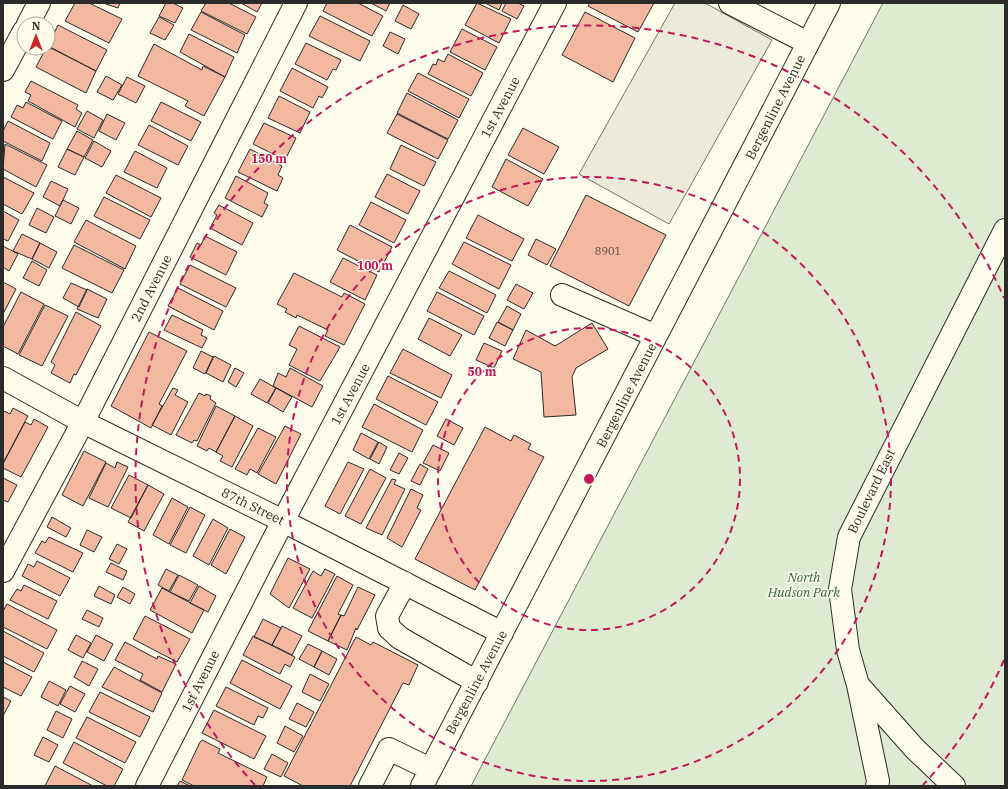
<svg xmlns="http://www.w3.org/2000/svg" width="1008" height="789" viewBox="0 0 1008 789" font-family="'IBM Plex Serif',serif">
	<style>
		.green { fill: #deebd1; stroke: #74746e }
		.parking { fill: #eceadb; stroke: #74746e }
		.building { fill: #f2b8a0; stroke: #2b2b2b }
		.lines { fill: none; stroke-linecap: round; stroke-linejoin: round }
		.minor-casing { stroke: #2b2b2b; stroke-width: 24 }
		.major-casing { stroke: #2b2b2b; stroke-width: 24 }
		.minor { stroke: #fdfbea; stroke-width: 22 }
		.major { stroke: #fdfbea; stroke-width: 22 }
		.ring { fill: none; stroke: #c2185b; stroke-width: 2; stroke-dasharray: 7 5 }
		.labels { text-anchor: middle; stroke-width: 3; stroke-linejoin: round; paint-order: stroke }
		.number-label { font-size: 11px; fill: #5d4e48 }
		.street-label { font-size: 13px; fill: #2b2b2b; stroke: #fdfbea }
		.park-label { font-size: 13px; font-style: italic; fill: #34623c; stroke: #fdfbea }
		.centre { fill: #c2185b; stroke: #fdfbea; stroke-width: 2 }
		.ring-label { font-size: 12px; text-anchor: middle; font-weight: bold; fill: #c2185b; stroke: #fdfbea; stroke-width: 3; stroke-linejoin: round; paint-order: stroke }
	</style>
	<rect width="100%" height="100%" fill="#fdfbea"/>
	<path class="green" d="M883 3H1005V786H471Z"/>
	<path class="parking" d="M675 3H705L772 40 669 224 579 174Z"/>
	<path class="building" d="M75 3H89L122 19 109 43 65 21Z
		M103 3H120L118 8Z
		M166 3H173L183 8 175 23 159 16Z
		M206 3H229L256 17 247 34 201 11Z
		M241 3H262L257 12Z
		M327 3H358L383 16 372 36 323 11Z
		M371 3H390L386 11Z
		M477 3 511 19 499 43 465 25Z
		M485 3H502L499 10Z
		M506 3H518L524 6 517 19 502 11Z
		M590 3H654L638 32 588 6Z
		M403 5 419 14 411 29 395 21Z
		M201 12 245 35 237 53 191 30Z
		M585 12 635 38 613 82 562 55Z
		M320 16 370 41 360 61 309 36Z
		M159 17 174 25 165 40 150 33Z
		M58 25 107 50 96 71 48 46Z
		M462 29 497 47 485 70 450 52Z
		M390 32 405 39 398 54 383 46Z
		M189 34 234 57 225 77 180 52Z
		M306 43 341 60 336 70 333 69 327 80 295 64Z
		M154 44 202 70 203 66 225 77 204 116 185 106 188 101 138 76Z
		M46 48 53 49 96 71 86 93 36 67Z
		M448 54 483 73 471 96 428 74 433 64 436 65 438 59 444 62Z
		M292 68 328 87 322 98 319 96 313 108 280 91Z
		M418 73 469 99 459 118 408 91Z
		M106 76 122 85 113 100 97 92Z
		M127 77 145 86 136 103 118 94Z
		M31 81 78 105 76 109 82 113 75 127 28 101 31 95 25 92Z
		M407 93 458 120 448 139 397 113Z
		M279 96 310 112 300 133 268 118Z
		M26 102 62 121 53 139 11 117 17 105 23 108Z
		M161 102 201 122 191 141 151 121Z
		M87 111 103 120 94 138 77 129Z
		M107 114 125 123 116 140 99 131Z
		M397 114 448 140 438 159 387 133Z
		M8 121 50 143 42 161 3 141V131Z
		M264 123 296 138 285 160 253 144Z
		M149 125 188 146 178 165 138 145Z
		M523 128 559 147 544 174 508 155Z
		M77 131 93 140 84 157 67 149Z
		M94 141 111 151 102 167 85 158Z
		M5 144 47 165 36 187 3 169Z
		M401 145 436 162 424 186 390 169Z
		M67 149 84 157 75 175 58 167Z
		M250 149 282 166 278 175 283 178 277 191 238 172Z
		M135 151 167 168 157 188 124 172Z
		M506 159 543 179 528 206 492 187Z
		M387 174 420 191 408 214 375 197Z
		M116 175 161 198 151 217 106 193Z
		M236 176 268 193 264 203 268 205 262 217 225 198Z
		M3 177 34 193 22 214 3 204Z
		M51 181 68 189 60 206 43 197Z
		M586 195 666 235 629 306 550 266Z
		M104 197 150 220 140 239 94 216Z
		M63 200 79 208 71 224 55 216Z
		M371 202 406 220 394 243 359 225Z
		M219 205 253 223 242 245 210 228 217 215 214 213Z
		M37 208 54 217 46 233 29 225Z
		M3 211 19 220 8 241 3 239Z
		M478 215 524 239 512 261 466 238Z
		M86 220 136 246 125 269 74 242Z
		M350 225 392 247 379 272 337 250Z
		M22 234 40 243 32 259 13 251Z
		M205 236 237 252 226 275 190 257 197 243 201 245Z
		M536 239 556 249 547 265 528 255Z
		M464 242 511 265 499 289 452 264Z
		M40 243 57 252 49 268 32 259Z
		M74 245 124 270 112 293 62 268Z
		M3 246 18 254 9 271 3 267Z
		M343 258 377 275 365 300 330 282Z
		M32 261 47 270 39 286 23 278Z
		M190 265 236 288 226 307 180 284Z
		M449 271 496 295 487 313 439 288Z
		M294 273 342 297 344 293 365 304 344 345 325 336 328 330 297 315 296 318 285 312 287 309 277 304Z
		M3 282 16 289 3 314Z
		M71 283 87 290 79 307 63 298Z
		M516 284 533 293 524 309 507 300Z
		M178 288 223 311 214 330 168 306Z
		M87 289 107 299 98 318 77 309Z
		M21 292 44 304 18 354 3 346V327Z
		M437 292 484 316 474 335 427 311Z
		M45 305 68 316 42 366 19 355Z
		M507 306 521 314 513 330 498 322Z
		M76 312 101 326 76 375 74 374 70 383 51 373 55 365 51 362Z
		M172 315 203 330 201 335 207 338 202 348 164 330Z
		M429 318 462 335 450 356 418 339Z
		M497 322 513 330 505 346 489 338Z
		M592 323 608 349 576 368 572 377 576 415 544 417 541 372 513 359 526 330 555 346Z
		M299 326 340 347 320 381 289 365 297 349 289 345Z
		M149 332 187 351 159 404 162 406 151 428 111 406Z
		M484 343 502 351 494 368 476 360Z
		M403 349 452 375 441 398 390 373Z
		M201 351 213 357 205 374 193 368Z
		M214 356 231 365 223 382 206 373Z
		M235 368 244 373 236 387 228 382Z
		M290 368 323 386 312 407 273 386 278 373 286 377Z
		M388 376 438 402 426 425 376 399Z
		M260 379 276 388 267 403 251 394Z
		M173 388 178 390 175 395 188 402 171 435 152 425Z
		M276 388 292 397 283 412 268 403Z
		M199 393 205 396 206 394 211 396 210 399 216 403 197 441 194 440 192 443 176 435Z
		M374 404 423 430 412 452 362 427Z
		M216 406 235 416 216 452 209 448 207 451 197 446Z
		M13 408 28 416 3 463V413L4 411 10 414Z
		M235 416 253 426 232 467 220 461 223 456 216 452Z
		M34 419 48 427 21 477 3 468V464L25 422 31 425Z
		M446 419 463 428 454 445 437 436Z
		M285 426 301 434 276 484 258 474Z
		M485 427 511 441 514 435 531 444 528 449 544 457 475 590 415 559Z
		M258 428 276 437 257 473 250 469 247 475 235 469Z
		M361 433 378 442 369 459 353 450Z
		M379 442 387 447 379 464 370 459Z
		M433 445 449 453 440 471 423 463Z
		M84 451 106 462 83 506 62 495Z
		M399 453 408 458 399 474 390 470Z
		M117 462 128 467 108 507 89 498 106 463 115 468Z
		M348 462 364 469 340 514 325 506Z
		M420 464 428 469 420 485 411 481Z
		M370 469 386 478 361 524 345 516Z
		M129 475 148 485 131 518 111 508Z
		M3 478 17 485 8 502 3 500Z
		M392 479 396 480 394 484 405 489 382 535 366 528Z
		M148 485 164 494 144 531 128 522Z
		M411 489 423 495 417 508 421 510 402 547 387 538Z
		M172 498 188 507 169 544 153 535Z
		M190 507 205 515 186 553 170 545Z
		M52 517 71 528 66 537 47 527Z
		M213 519 228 528 209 565 193 556Z
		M230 529 245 537 226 574 211 565Z
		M87 530 102 537 94 552 80 545Z
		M49 537 83 553 73 572 35 553 42 541 45 543Z
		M117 544 127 549 119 564 109 559Z
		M288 558 310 569 289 608 270 594Z
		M37 561 70 578 60 596 22 576 28 564 34 567Z
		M111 563 127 571 123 580 106 572Z
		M166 569 178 575 169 591 158 585Z
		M325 569 335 574 312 618 293 608 313 571 321 576Z
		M179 575 198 585 189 601 170 592Z
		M337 576 353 585 338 614 341 615 328 641 308 631Z
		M24 585 57 601 48 619 10 600 17 589 21 591Z
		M99 586 115 595 111 604 94 596Z
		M199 586 216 596 208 612 190 603Z
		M123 587 135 594 130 604 117 597Z
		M358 587 375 595 357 630 356 628 347 650 328 641 341 615 344 616Z
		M162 588 204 610 192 633 150 610Z
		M7 604 57 630 47 649 3 627V611Z
		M87 610 103 618 99 627 82 619Z
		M145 616 190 639 177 662 133 639Z
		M263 619 281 628 272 645 254 637Z
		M282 626 302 636 292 655 272 645Z
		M3 631 44 653 34 672 3 656Z
		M76 635 91 643 83 658 68 650Z
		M96 635 113 644 104 661 87 652Z
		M253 636 295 657 290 667 285 664 280 674 243 655Z
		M356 637 371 645 373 642 418 665 409 685 403 683 350 786H303L284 776Z
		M125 642 157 659 158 656 176 664 162 692 140 680 143 674 115 660Z
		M308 644 322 651 314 667 299 659Z
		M322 651 337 659 329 675 314 667Z
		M242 660 292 686 280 709 230 683Z
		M82 661 98 669 89 686 74 677Z
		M3 662 32 677 21 696 3 687Z
		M114 667 162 693 153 712 102 687Z
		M310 674 329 684 320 701 302 692Z
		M49 681 66 690 58 706 41 697Z
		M70 686 85 694 75 712 60 704Z
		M226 687 268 708 263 718 258 716 254 725 216 706Z
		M100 692 150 717 140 737 89 712Z
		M3 697 11 701 3 716Z
		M297 703 314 712 306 727 289 719Z
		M214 710 266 736 254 759 202 733Z
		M56 711 72 719 63 738 47 730Z
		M87 717 136 742 125 763 76 738Z
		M285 726 303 736 294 752 277 743Z
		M43 737 58 745 49 762 34 755Z
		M202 740 220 749 218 753 267 777 263 786H194L182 780 200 742Z
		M74 742 123 769 114 786H107L63 763Z
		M272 754 288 763 281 777 264 769Z
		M55 766 93 786H45Z
		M180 781 190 786H177Z"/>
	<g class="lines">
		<g class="minor-casing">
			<path id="minor" d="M730 3 808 43
				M28 24 39 3
				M3 70 24 31
				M562 295 656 336
				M3 378 83 422 283 521 502 633
				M3 571 83 422 296 3
				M405 583 387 616 389 628 400 638 477 682
				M147 786 283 521 555 3
				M370 786 389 749 430 769
				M422 786 829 3"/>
		</g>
		<g class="major-casing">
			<path id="major" d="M860 687 915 749 954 786
				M877 786 878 781 858 685 848 650 840 589 849 537 1005 230"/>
		</g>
		<use href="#minor" class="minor"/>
		<use href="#major" class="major"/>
	</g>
	<g class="ring">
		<circle cx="589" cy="479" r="151"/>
		<circle cx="589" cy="479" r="302"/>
		<path d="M1004 660A453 453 0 0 1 923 785M255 785A453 453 0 1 1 1004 298"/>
	</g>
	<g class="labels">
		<g class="number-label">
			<text x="608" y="255">8901</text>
		</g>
		<g class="street-label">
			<text transform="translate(500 107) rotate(-62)" y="5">1st Avenue</text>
			<text transform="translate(775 107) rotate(-63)" y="5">Bergenline Avenue</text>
			<text transform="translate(151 288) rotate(-63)" y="5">2nd Avenue</text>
			<text transform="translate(350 394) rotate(-62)" y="5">1st Avenue</text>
			<text transform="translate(626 395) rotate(-63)" y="5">Bergenline Avenue</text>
			<text transform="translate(871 491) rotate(-64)" y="5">Boulevard East</text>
			<text transform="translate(253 506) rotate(26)" y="5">87th Street</text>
			<text transform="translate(200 681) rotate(-63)" y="5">1st Avenue</text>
			<text transform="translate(476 682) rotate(-62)" y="5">Bergenline Avenue</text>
		</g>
		<g class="park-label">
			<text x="804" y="582">North<tspan x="804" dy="15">Hudson Park</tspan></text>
		</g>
	</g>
	<circle cx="589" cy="479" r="6" class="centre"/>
	<g class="ring-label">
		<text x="269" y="163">150 m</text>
		<text x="375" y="270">100 m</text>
		<text x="482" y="376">50 m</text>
	</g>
	<rect width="1008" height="789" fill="none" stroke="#2b2b2b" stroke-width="8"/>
	<g transform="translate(36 36)"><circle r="19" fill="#fdfbea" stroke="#a9a89e"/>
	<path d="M0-3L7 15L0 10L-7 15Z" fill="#c62828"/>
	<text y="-6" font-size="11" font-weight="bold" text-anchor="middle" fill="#2b2b2b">N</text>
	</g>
</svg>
